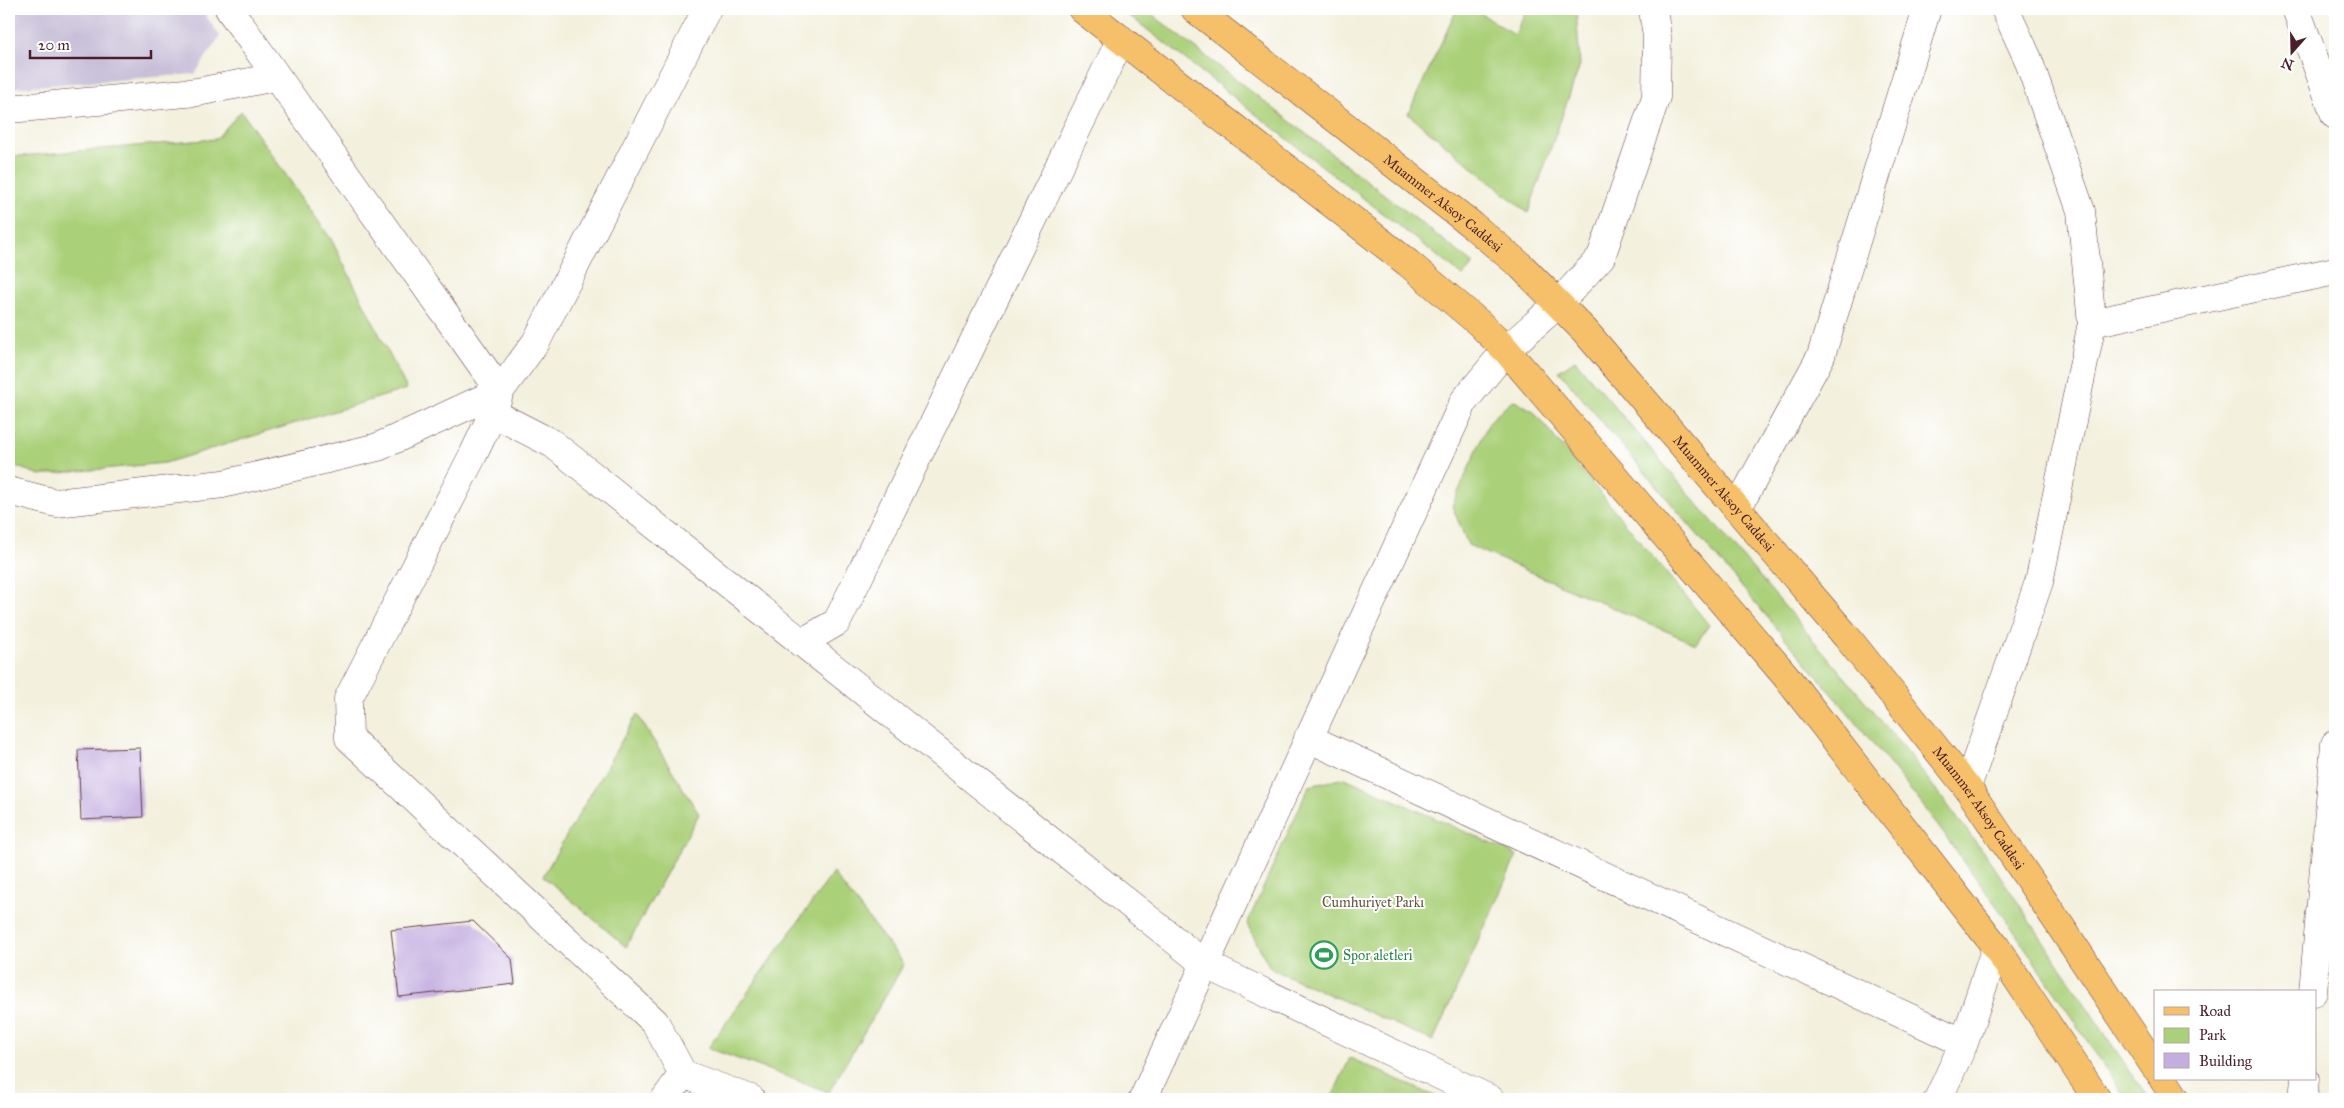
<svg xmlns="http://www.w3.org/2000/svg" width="2344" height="1108" viewBox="0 0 2344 1108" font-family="'IM FELL Great Primer',serif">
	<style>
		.industrial { fill: #c8bfd8 }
		.green { fill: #aad079; stroke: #7a7852 }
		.building { fill: #c4aee0 }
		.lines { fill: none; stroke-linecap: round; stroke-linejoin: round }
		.minor-casing { stroke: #633e46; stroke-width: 29 }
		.major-casing { stroke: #633e46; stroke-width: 29 }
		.minor { stroke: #fff; stroke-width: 28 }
		.major { stroke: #f6c06b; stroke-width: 28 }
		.labels { text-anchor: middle; stroke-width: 4; stroke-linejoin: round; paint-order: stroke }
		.street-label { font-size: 14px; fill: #4a1f2b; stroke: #fff }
		.park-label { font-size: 14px; fill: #675442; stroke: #fff }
		.leisure-label { font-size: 14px; fill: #27864d; stroke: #fff; text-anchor: start }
	</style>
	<rect width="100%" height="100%" fill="#fff"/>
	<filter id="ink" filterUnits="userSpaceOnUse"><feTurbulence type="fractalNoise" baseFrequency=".02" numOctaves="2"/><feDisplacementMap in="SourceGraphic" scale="10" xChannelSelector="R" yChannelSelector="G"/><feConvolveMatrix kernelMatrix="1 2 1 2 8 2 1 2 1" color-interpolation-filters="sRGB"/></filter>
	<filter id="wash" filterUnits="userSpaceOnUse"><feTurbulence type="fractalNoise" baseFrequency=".0096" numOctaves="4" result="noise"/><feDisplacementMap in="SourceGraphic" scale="20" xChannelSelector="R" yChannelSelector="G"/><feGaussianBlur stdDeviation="1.12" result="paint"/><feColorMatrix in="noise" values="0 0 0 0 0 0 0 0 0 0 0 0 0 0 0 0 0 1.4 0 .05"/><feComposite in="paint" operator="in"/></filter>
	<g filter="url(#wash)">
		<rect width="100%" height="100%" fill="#f3f0dd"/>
		<path class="industrial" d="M9 9H201L220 36 195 74 9 88Z"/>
		<path class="green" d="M1121 9H1145L1474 264 1463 276Z
			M1457 9H1474L1515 35 1526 9H1576L1580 65 1528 213 1408 114Z
			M241 111 331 239 407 389 165 463 40 475 9 464V157L216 139Z
			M1575 360 1854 688 1911 757 1993 865 2148 1099H2126L2004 916 1921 803 1851 716 1559 371Z
			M1513 400 1532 410 1709 625 1696 644 1468 545 1452 506 1489 422Z
			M637 714 699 814 626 947 543 876Z
			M1345 778 1517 855 1433 1041 1270 968 1247 924 1309 786Z
			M833 873 904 964 829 1092 708 1048Z
			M1350 1058 1441 1099H1331Z"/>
		<g id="blocks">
			<path class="building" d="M140 748 143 817 81 820 78 750Z
				M473 921 512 959 515 984 399 997 391 930Z"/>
		</g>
	</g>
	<g filter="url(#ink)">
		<use href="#blocks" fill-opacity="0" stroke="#633e46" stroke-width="1"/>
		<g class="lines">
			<g class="minor-casing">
				<path id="minor" d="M229 9 500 391
					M2296 9 2335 115
					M9 109 197 92 276 77
					M2092 323 2335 271
					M493 413 553 444 1206 965 1490 1099
					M9 491 56 503 223 484 378 447 500 391
					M1737 509 1821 356 1927 9
					M801 643 837 622 1121 39
					M1308 738 1964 1043
					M1967 787 2039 582 2092 323 2081 211 2028 59 2005 9
					M2313 992 2335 744
					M683 1074 655 1022 349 738 348 699 473 455 493 413 500 391 536 342 707 9
					M665 1099 683 1074 751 1099
					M1143 1099 1464 401 1506 350 1558 304 1601 257 1656 97 1657 37 1653 9
					M1938 1099 1964 1043 1996 947
					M2303 1099 2305 1079"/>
			</g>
			<g class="major-casing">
				<g id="major">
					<path d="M1082 9 1408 263 1479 323 1506 350 1785 675 1996 947 2097 1099"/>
					<path id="s1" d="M1195 9 1472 225 1521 266 1585 331 1846 636 1967 787 2155 1067"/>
					<path d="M2163 1079 2176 1099"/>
				</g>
			</g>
			<use href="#minor" class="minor"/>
			<use href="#major" class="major"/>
		</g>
	</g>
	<defs>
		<g id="stadium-ring" transform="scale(1.4375)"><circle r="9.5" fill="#fff" stroke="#2e9e5b" stroke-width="1.5"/><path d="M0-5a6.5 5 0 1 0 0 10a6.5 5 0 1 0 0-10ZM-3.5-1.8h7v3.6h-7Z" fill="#2e9e5b"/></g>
	</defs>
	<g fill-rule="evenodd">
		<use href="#stadium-ring" x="1324" y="955"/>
	</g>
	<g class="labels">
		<g class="street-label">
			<text dy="5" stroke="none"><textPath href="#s1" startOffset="315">Muammer Aksoy Caddesi</textPath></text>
			<text dy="5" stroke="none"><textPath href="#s1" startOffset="720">Muammer Aksoy Caddesi</textPath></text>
			<text dy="5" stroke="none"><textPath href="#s1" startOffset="1125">Muammer Aksoy Caddesi</textPath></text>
		</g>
		<g class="park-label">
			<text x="1373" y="907">Cumhuriyet Parkı</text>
		</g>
		<g class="leisure-label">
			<text x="1343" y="960">Spor aletleri</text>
		</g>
	</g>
	<rect width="2344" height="1108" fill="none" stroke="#fff" stroke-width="30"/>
	<rect x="2154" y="990" width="162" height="90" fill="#ffffff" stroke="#b7a5aa"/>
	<rect x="2164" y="1007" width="25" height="8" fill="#f6c06b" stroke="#b7a5aa"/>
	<text x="2199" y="1016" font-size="15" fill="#4a1f2b">Road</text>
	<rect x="2164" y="1028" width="25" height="15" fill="#aad079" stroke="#b7a5aa"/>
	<text x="2199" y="1040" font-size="15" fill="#4a1f2b">Park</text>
	<rect x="2164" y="1053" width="25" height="15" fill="#c4aee0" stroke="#b7a5aa"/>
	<text x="2199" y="1066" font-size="15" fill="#4a1f2b">Building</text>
	<g transform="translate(2292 52) rotate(200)" stroke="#ffffff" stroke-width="4" paint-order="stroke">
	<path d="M0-4L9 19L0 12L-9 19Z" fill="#4a1f2b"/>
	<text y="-8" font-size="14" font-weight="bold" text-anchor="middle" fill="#4a1f2b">N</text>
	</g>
	<path d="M30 50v8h121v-8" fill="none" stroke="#4a1f2b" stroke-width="2.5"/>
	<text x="38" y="50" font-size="15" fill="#4a1f2b" stroke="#ffffff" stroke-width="4" paint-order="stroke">20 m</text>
</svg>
